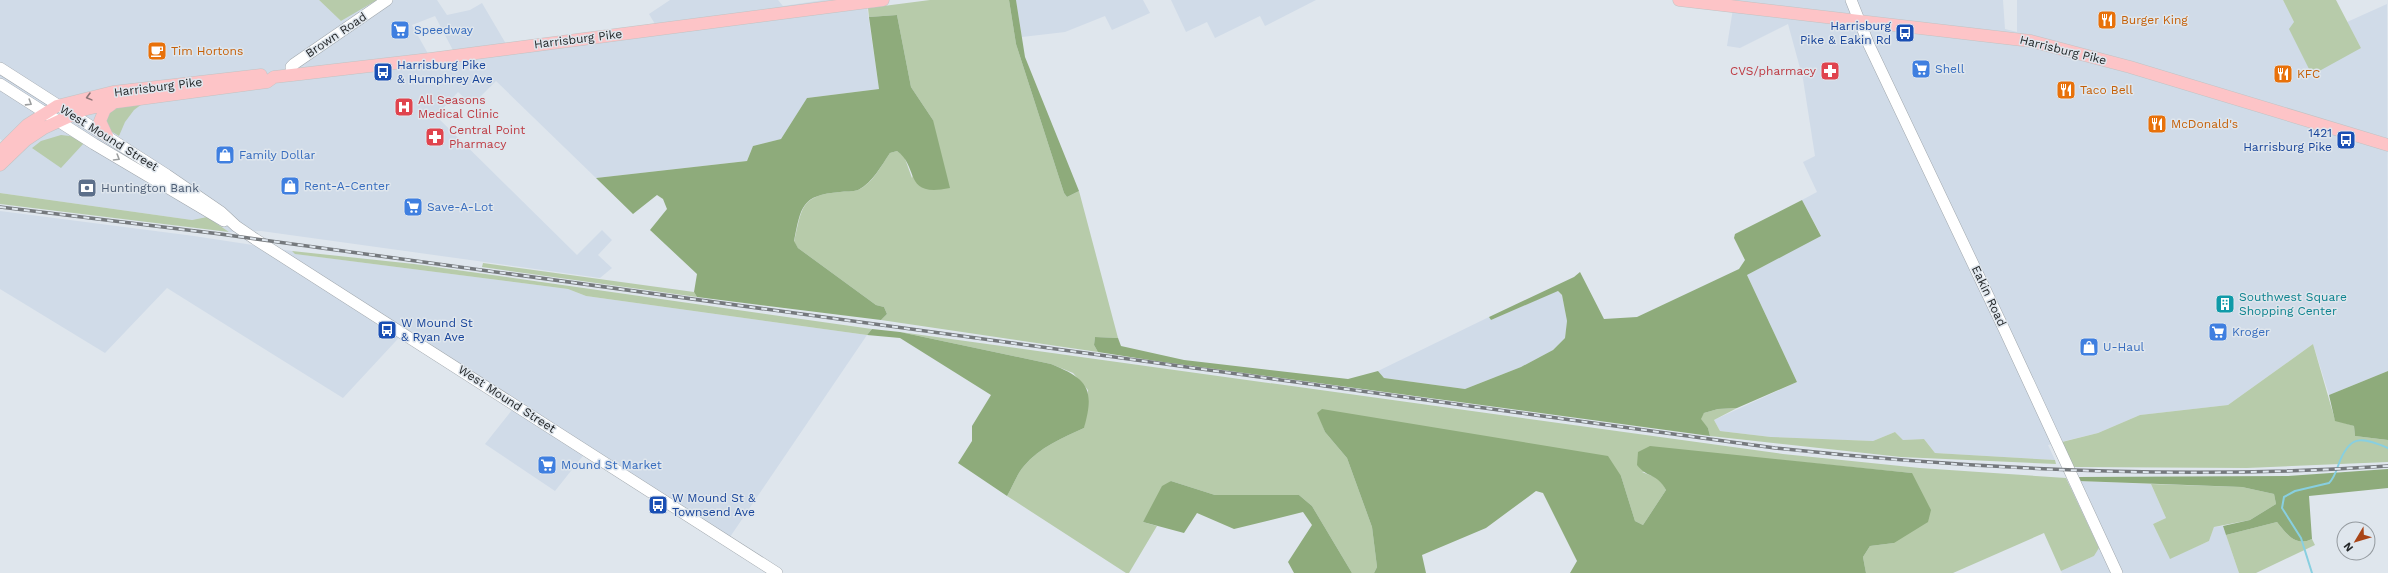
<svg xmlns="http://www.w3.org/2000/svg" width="2388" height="573" viewBox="0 0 2388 573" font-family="'Work Sans',sans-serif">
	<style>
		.built { fill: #d0dbe8; fill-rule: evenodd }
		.green { fill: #b7cbaa }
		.forest { fill: #8eab7b }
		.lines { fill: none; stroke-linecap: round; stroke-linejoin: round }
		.stream { stroke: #88cfe0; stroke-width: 2 }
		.secondary-casing { stroke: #a0a7ad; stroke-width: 12 }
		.primary-casing { stroke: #c2c3c3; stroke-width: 13 }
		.secondary { stroke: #fff; stroke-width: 11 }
		.primary { stroke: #fdc4c7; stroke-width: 12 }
		.rail-casing { stroke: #75797d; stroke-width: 3.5 }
		.rail { stroke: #dfe6ed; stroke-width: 2; stroke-dasharray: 6; stroke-linecap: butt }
		.oneway { stroke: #907678 }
		.oneway2 { stroke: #9c9e9f }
		.labels { text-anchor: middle; stroke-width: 3; stroke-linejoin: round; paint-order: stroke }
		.food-label { font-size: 12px; fill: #c56008; stroke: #dfe6ed; text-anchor: start }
		.transit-label { font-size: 12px; fill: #164399; stroke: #dfe6ed; text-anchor: start }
		.shop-label { font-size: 12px; fill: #366cbe; stroke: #dfe6ed; text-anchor: start }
		.street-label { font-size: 12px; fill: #242729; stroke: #dfe6ed }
		.health-label { font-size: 12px; fill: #be3a42; stroke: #dfe6ed; text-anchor: start }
		.service-label { font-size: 12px; fill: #4e5e75; stroke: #dfe6ed; text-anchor: start }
		.culture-label { font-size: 12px; fill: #0d838f; stroke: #dfe6ed; text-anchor: start }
	</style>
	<rect width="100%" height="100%" fill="#dfe6ed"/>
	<path class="built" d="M0 0H319L341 21 374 0H437L447 15 470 10 482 3 509 49 658 29 649 14 670 0H778L783 6 824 0H866L879 89 807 98 781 139 753 146 747 161 596 178 496 81 472 105 458 92 436 116 577 255 602 230 612 240 598 255 612 268 600 278 261 231 229 232 207 217 192 220 0 193V145L3 141 0 139ZM435 16 456 56 431 59 412 25Z
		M1016 0H1143L1150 13 1112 30 1105 16 1065 32 1022 37Z
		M1171 0H1316L1265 26 1260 16 1215 38 1207 22 1186 32Z
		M1726 0H2003L2005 29 2017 32V0H2283L2294 22 2361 48 2347 22 2387 4 2388 371 2329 395 2313 344 2228 405 2140 415 2098 433 2048 445 2055 460 1935 453 1924 439 1903 440 1895 432 1873 441 1771 437 1720 431 1714 420 1797 382 1747 275 1821 235 1802 200 1817 192 1803 162 1815 156 1803 79 1788 24 1740 48 1727 46 1733 9Z
		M0 211 194 236 292 251 296 254 568 289 586 296 867 335 730 537 590 447 555 491 485 444 519 401 407 329 343 398 167 288 105 353 0 289Z
		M1557 291 1562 295 1567 321 1565 338 1553 350 1521 367 1465 389 1384 378 1378 371 1489 317 1491 320Z
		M2078 481 2151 484 2166 518 2153 524 2170 558 2209 541 2214 527 2223 526 2239 573H2062L2061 571 2094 556 2099 548 2069 485Z"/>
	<path class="green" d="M319 0H377L341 21Z
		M930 0H1009L1016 44 1064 193 1067 197 1079 191 1118 338 1095 337 1094 345 1098 352 881 320 887 314 884 307 876 305 798 248 794 242C802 207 801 195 840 192 845 191 853 192 858 190 873 183 881 166 890 153L897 151 904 156 912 178 933 120 911 87 897 15 869 17 868 8Z
		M2283 0H2336L2361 48 2312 75 2289 29 2294 22Z
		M142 104 134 110 125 122 119 136 109 130 105 117 114 107Z
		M61 135 70 136 84 143 61 168 32 148 41 141Z
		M0 193 192 220 207 217 229 232 0 204Z
		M292 251 414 264 872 329 867 335 586 296 568 289 295 254Z
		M483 263 694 292 697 297 482 267Z
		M900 332 1783 454 1920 468 2066 478 2099 548 2094 556 2061 571 2044 533 1953 573H1866L1863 557 1870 546 1894 543 1912 473 1777 460 1642 472 1660 479 1666 490 1643 525 1635 521 1621 476 1318 413 1325 432 1347 458 1372 527 1377 567 1374 573H1352L1312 506 1299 495H1215L1171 481 1143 522 1157 526 1129 573H1126L1007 496C1013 486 1017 474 1024 466 1040 447 1062 438 1084 428L1088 390 1073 373 1051 364Z
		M2313 344 2335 420 2354 426 2355 436 2388 440V462L2247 468 2073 467 2062 442 2098 433 2140 415 2228 405Z
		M1737 408 1714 420 1720 431 1771 437 1873 441 1895 432 1903 440 1924 439 1935 453 2055 460 2056 464 1901 457 1710 436 1708 428 1700 419 1704 413 1718 409Z
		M2151 484 2242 487 2274 494 2276 504 2250 520 2214 527 2209 541 2170 559 2153 524 2166 518Z
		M2277 522C2287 534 2295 547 2312 539L2315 545 2256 573H2239L2226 535Z"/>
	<path class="forest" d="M1009 0H1016L1025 57 1079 191 1067 197 1064 193 1016 44Z
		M897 15 911 87 933 120 950 188C902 198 920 167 897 151L890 153C881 166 873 182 858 190 853 192 845 191 840 192 801 195 801 207 794 241L798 248 876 305 884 307 887 314 881 320 697 297 694 292 697 274 650 230 667 209 663 199 657 195 633 214 596 178 747 161 753 146 781 139 807 98 879 89 869 17Z
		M1802 200 1821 236 1747 275 1797 382 1737 408 1718 409 1704 413 1701 419 1708 428 1710 436 1156 361 1098 352 1094 345 1095 337 1118 338 1121 346 1184 360 1348 379 1378 371 1384 378 1465 389 1521 367 1553 350 1565 338 1567 321 1562 295 1558 291 1491 320 1489 317 1574 277 1580 272 1604 319 1637 317 1739 269 1745 260 1734 238 1735 234Z
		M872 329 900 332 1051 364C1088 379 1095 389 1084 428 1062 438 1040 447 1024 466 1017 474 1013 486 1007 496L958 463 972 441V426L991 395 900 338 867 335Z
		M2388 371V440L2355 436 2354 426 2335 421 2329 395Z
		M1322 409 1608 456 1621 476 1635 521 1643 525 1666 490C1657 473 1647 478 1637 465L1638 452 1650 446 1912 473 1931 510 1928 522 1894 543 1870 546 1863 557 1866 573H1570L1577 561 1543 493 1536 491 1486 528 1422 555 1426 573H1374L1377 567 1372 527 1347 458 1325 432 1317 413Z
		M2388 469V488L2309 496 2312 539C2295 547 2287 534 2277 522L2226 535 2223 526 2250 520 2276 504 2274 494 2242 487 2078 481 2076 477 2288 476Z
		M1171 481 1215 495H1299L1312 506 1352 573H1294L1288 562 1312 525 1303 512 1234 529 1197 513 1184 533 1143 522 1162 486Z"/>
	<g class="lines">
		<path class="stream" d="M2312 573 2301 538 2282 508 2284 497 2295 491 2329 483C2334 478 2336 472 2338 466 2349 435 2360 436 2388 448"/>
		<g class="secondary-casing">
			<path id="secondary" d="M1851 0 1869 45 2004 329 2117 573
				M0 68 167 175 221 212 236 226 255 239 777 573
				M292 75 291 67 294 64 387 0
				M0 84 94 144 224 221"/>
		</g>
		<g class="primary-casing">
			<path id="primary" d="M1679 0 2031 41 2130 67 2388 145
				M107 136 100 121 105 109 112 104
				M0 152 27 125 57 106 113 92 261 75
				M0 165 26 140 44 128 83 110 117 102 267 82 274 77 292 75 430 59 883 0"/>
		</g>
		<use href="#secondary" class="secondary"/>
		<use href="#primary" class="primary"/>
		<g class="rail-casing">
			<path id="rail" d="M0 207 220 234 1775 448C1979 470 2183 480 2388 466"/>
		</g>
		<use href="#rail" class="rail"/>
	</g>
	<defs><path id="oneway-chevron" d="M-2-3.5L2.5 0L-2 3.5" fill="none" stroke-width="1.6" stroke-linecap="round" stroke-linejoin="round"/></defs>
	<use class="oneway" href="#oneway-chevron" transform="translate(89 97) rotate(165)"/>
	<g class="oneway2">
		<use href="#oneway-chevron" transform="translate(29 103) rotate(32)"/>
		<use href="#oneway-chevron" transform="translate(117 158) rotate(31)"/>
	</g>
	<defs>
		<g id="restaurant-square" transform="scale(1)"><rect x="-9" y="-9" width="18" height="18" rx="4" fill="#e8710a" stroke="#dfe6ed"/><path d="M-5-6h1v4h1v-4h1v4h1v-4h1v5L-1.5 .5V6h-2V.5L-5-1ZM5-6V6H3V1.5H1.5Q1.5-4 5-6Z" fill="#fff"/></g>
		<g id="supermarket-square" transform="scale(1)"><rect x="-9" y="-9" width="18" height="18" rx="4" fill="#3f7fe0" stroke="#dfe6ed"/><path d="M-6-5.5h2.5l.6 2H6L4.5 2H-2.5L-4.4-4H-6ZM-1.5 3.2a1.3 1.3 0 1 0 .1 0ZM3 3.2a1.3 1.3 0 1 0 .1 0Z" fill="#fff"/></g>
		<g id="bus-square" transform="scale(1)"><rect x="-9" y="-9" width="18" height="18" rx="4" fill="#1a4fb4" stroke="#dfe6ed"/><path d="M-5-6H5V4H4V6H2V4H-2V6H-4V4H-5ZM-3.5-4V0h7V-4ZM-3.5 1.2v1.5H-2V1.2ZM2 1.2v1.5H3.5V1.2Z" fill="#fff"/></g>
		<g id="cafe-square" transform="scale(1)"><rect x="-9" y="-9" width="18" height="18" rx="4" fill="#e8710a" stroke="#dfe6ed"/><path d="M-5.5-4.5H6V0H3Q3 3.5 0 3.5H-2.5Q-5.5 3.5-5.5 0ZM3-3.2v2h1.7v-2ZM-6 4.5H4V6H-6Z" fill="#fff"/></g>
		<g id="pharmacy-square" transform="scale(1)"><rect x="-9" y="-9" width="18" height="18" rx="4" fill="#e0444e" stroke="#dfe6ed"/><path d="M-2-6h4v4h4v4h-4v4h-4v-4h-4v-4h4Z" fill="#fff"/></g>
		<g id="hospital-square" transform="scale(1)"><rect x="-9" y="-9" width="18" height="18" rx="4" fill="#e0444e" stroke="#dfe6ed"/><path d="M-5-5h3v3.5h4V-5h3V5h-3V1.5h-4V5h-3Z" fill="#fff"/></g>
		<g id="shop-square" transform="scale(1)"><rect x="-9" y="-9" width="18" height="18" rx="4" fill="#3f7fe0" stroke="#dfe6ed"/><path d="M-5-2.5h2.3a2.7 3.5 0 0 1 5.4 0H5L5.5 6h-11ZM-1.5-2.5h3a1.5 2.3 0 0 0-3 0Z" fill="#fff"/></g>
		<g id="bank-square" transform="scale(1)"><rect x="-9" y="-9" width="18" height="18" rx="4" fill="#5c6f8a" stroke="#dfe6ed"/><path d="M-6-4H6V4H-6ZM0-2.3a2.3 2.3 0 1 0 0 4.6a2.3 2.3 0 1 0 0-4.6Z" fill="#fff"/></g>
		<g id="building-square" transform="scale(1)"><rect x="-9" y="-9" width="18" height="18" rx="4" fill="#0f9aa8" stroke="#dfe6ed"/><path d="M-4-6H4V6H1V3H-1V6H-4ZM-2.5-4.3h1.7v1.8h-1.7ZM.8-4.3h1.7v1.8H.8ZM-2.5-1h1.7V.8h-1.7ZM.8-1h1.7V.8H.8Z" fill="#fff"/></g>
	</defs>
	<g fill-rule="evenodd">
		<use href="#restaurant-square" x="2107" y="20"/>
		<use href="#supermarket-square" x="400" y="30"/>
		<use href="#bus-square" x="1905" y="33"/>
		<use href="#cafe-square" x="157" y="51"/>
		<use href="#supermarket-square" x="1921" y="69"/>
		<use href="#pharmacy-square" x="1830" y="71"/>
		<use href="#bus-square" x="383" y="72"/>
		<use href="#restaurant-square" x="2283" y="74"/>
		<use href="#restaurant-square" x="2066" y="90"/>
		<use href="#hospital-square" x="404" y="107"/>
		<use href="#restaurant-square" x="2157" y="124"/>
		<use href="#pharmacy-square" x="435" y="137"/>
		<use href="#bus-square" x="2346" y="140"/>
		<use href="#shop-square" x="225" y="155"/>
		<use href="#shop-square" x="290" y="186"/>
		<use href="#bank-square" x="87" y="188"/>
		<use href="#supermarket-square" x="413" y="207"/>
		<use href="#building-square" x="2225" y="304"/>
		<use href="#bus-square" x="387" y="330"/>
		<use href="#supermarket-square" x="2218" y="332"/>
		<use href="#shop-square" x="2089" y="347"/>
		<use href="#supermarket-square" x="547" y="465"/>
		<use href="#bus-square" x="658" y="505"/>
	</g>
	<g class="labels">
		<g class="food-label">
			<text x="2121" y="24">Burger King</text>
			<text x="171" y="55">Tim Hortons</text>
			<text x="2297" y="78">KFC</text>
			<text x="2080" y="94">Taco Bell</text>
			<text x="2171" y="128">McDonald's</text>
		</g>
		<g class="transit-label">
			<text x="1891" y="30" text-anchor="end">Harrisburg<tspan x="1891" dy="14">Pike &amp; Eakin Rd</tspan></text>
			<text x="397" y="69">Harrisburg Pike<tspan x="397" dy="14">&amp; Humphrey Ave</tspan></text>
			<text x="2332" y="137" text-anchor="end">1421<tspan x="2332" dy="14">Harrisburg Pike</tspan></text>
			<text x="401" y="327">W Mound St<tspan x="401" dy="14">&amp; Ryan Ave</tspan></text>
			<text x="672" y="502">W Mound St &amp;<tspan x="672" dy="14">Townsend Ave</tspan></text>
		</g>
		<g class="shop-label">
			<text x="414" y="34">Speedway</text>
			<text x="1935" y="73">Shell</text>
			<text x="239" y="159">Family Dollar</text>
			<text x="304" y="190">Rent-A-Center</text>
			<text x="427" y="211">Save-A-Lot</text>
			<text x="2232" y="336">Kroger</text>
			<text x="2103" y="351">U-Haul</text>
			<text x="561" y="469">Mound St Market</text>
		</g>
		<g class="street-label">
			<text transform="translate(336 35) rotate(-34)" y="4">Brown Road</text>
			<text transform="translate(578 39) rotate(-7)" y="4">Harrisburg Pike</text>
			<text transform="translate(2063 50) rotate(14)" y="4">Harrisburg Pike</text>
			<text transform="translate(158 87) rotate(-7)" y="4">Harrisburg Pike</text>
			<text transform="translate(109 138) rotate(32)" y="4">West Mound Street</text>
			<text transform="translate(1989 296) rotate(65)" y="4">Eakin Road</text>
			<text transform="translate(507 399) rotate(33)" y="4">West Mound Street</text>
		</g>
		<g class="health-label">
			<text x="1816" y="75" text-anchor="end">CVS/pharmacy</text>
			<text x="418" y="104">All Seasons<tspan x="418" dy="14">Medical Clinic</tspan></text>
			<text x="449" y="134">Central Point<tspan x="449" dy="14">Pharmacy</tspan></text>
		</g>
		<g class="service-label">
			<text x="101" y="192">Huntington Bank</text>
		</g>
		<g class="culture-label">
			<text x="2239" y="301">Southwest Square<tspan x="2239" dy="14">Shopping Center</tspan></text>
		</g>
	</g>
	<g transform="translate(2356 541) rotate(232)"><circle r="19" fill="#dfe6ed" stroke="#949a9f"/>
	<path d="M0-3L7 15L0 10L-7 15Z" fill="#a94416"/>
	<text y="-6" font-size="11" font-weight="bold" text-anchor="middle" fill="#242729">N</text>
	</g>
</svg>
